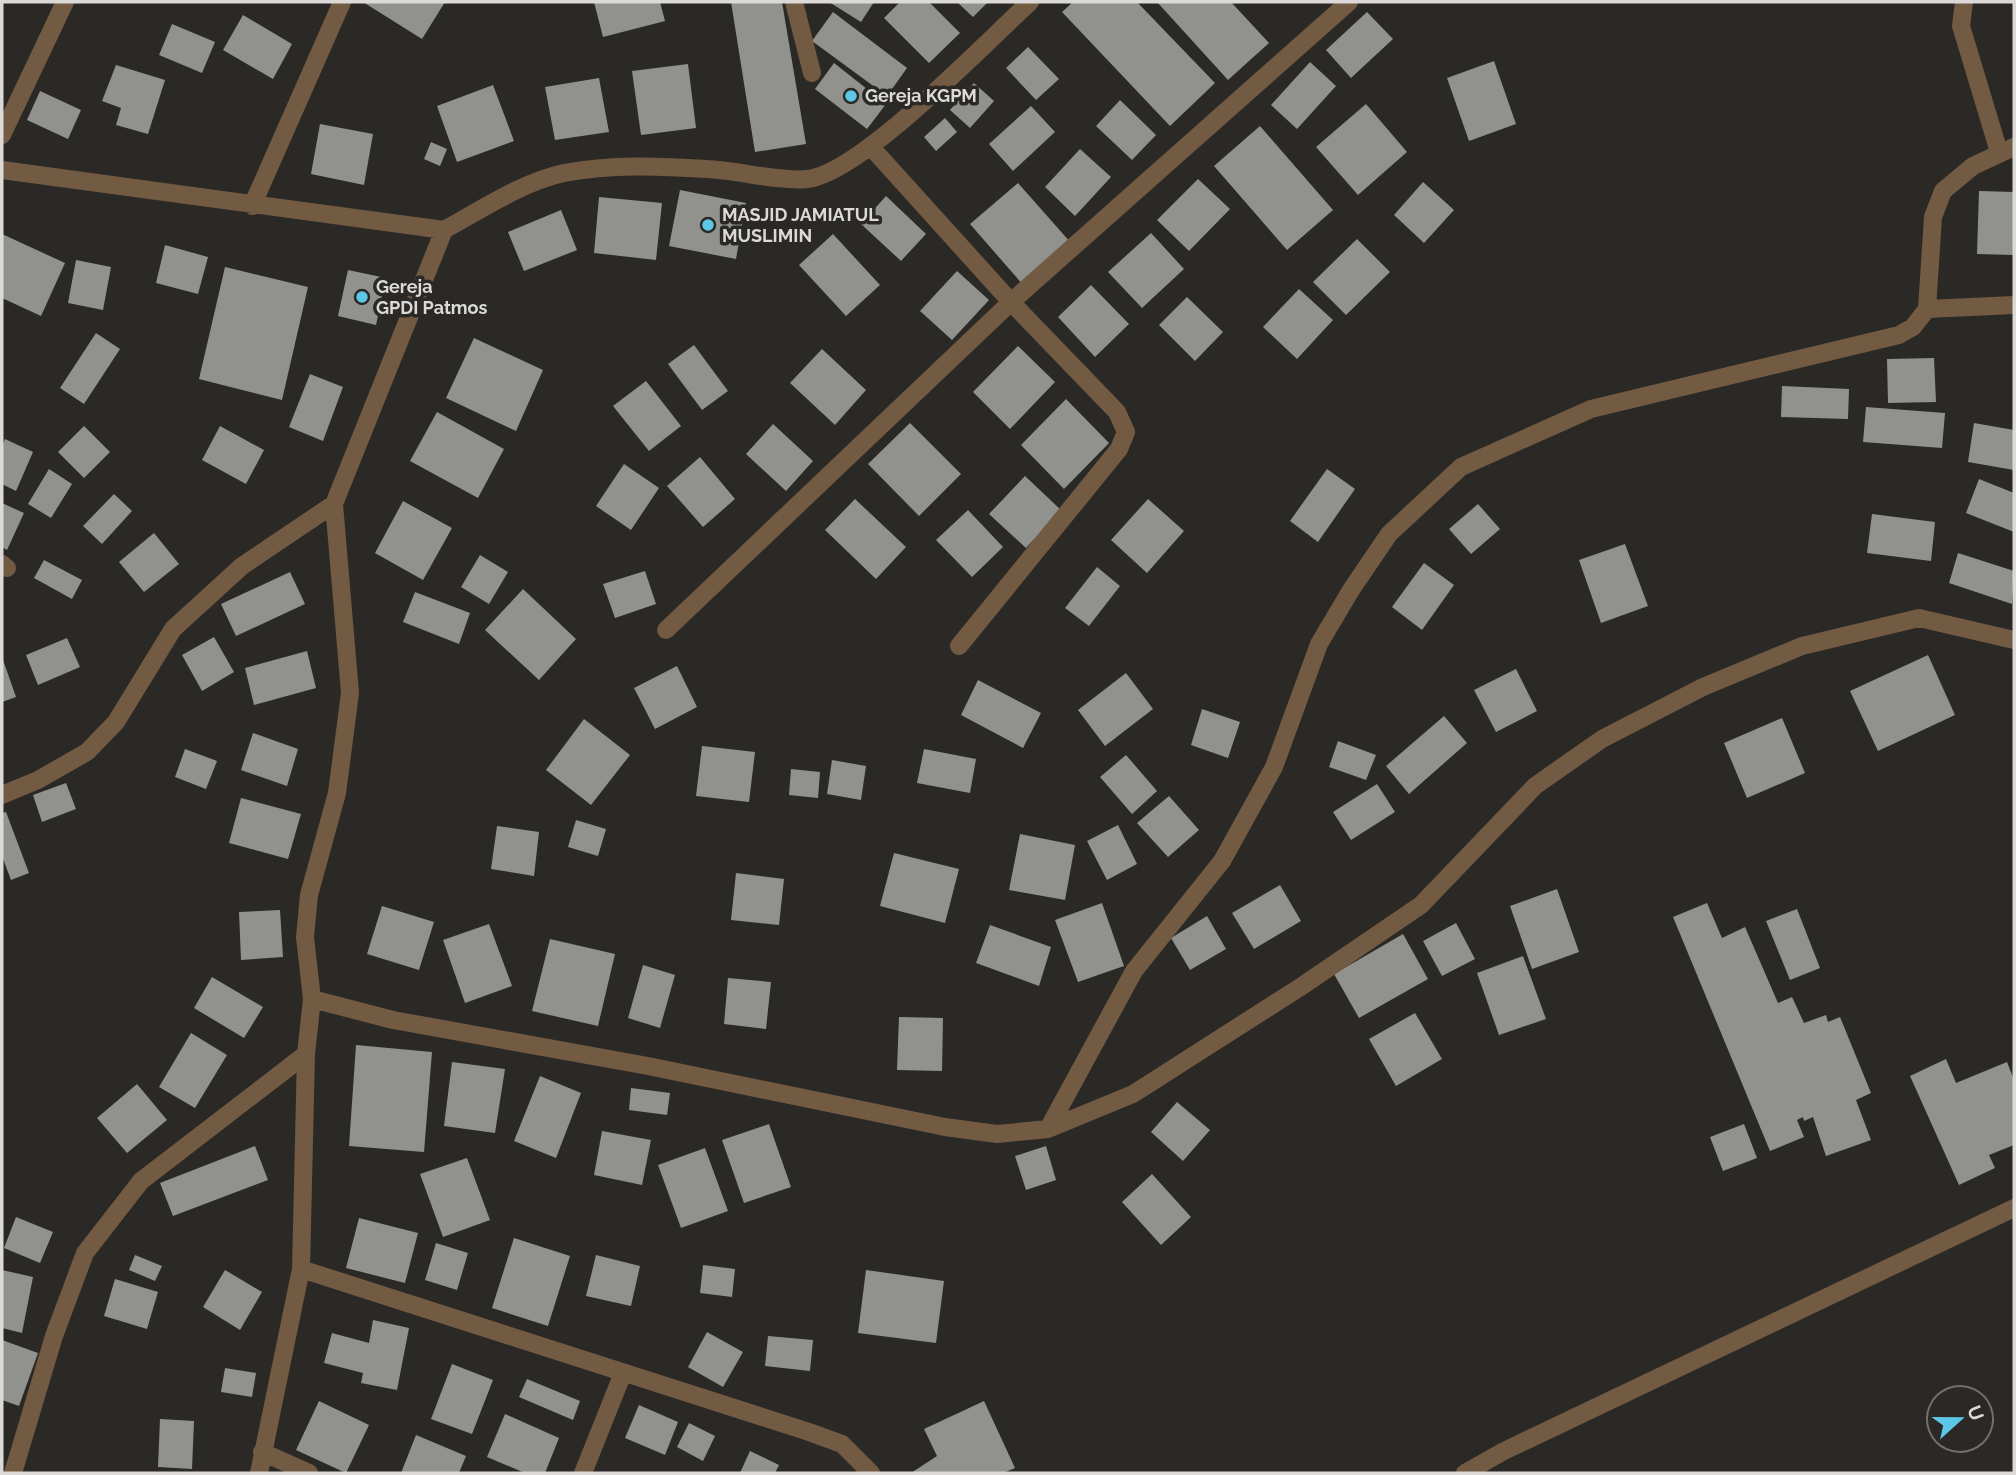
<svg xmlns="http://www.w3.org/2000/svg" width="2016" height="1475" viewBox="0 0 2016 1475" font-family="Raleway,sans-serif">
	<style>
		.building { fill: #91928e }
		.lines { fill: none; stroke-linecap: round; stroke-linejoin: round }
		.street { stroke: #735a42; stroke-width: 18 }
		.poi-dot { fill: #5dc7e8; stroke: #2a2926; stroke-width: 2.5 }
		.labels { text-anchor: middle; stroke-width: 7; stroke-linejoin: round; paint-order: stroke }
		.poi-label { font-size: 18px; font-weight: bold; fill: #dbdad8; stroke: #2a2926; text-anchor: start }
	</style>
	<rect width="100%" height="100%" fill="#2a2926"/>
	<path class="building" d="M363 2H445L422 39Z
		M594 2H660L665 21 603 37Z
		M731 2H782L806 144 755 152Z
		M829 2H874L861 22Z
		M900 2H929L960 33 929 63 884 18Z
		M957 2H988L973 17Z
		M1073 2H1137L1215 83 1170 126 1062 12Z
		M1157 2H1231L1269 43 1228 80Z
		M833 12 907 68 887 96 812 41Z
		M1367 12 1393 39 1351 78 1326 50Z
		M243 15 292 44 273 79 223 50Z
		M172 24 215 42 202 73 159 55Z
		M1028 47 1059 79 1036 100 1006 68Z
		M1494 61 1516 124 1469 141 1447 78Z
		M1310 62 1336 86 1297 129 1271 105Z
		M834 63 886 104 867 129 815 89Z
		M688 64 696 128 641 135 632 71Z
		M116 65 165 80 148 134 116 125 121 108 102 101Z
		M599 78 609 132 555 140 545 87Z
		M974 83 994 101 970 128 950 110Z
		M493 85 514 141 457 162 437 106Z
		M40 91 81 110 68 139 27 120Z
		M1120 100 1156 135 1132 160 1096 126Z
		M1366 104 1407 152 1358 195 1316 147Z
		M1031 106 1055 132 1013 171 989 144Z
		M945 118 957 132 936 151 924 137Z
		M320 124 373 134 364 185 311 174Z
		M1260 126 1333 210 1287 250 1214 166Z
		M431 142 447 149 440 166 424 159Z
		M1080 149 1111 177 1075 216 1045 187Z
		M1198 179 1230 209 1189 251 1157 220Z
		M1423 182 1454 210 1424 243 1394 215Z
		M1018 183 1071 243 1024 286 970 224Z
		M680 190 746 203 736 259 669 246Z
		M1979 191 2014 192V255L1977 254Z
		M886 196 926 234 901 261 861 224Z
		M599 197 662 203 656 260 594 253Z
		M561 210 577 250 524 271 508 232Z
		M1151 233 1184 269 1142 308 1108 272Z
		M2 234 65 263 41 316 2 298Z
		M833 234 880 285 846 316 799 265Z
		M1357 239 1390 272 1346 315 1313 282Z
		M165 245 208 257 198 294 156 283Z
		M76 260 111 267 103 310 68 303Z
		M225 267 308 287 282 400 199 379Z
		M348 270 386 278 376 325 338 316Z
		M957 271 989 300 952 340 920 311Z
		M1091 285 1129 324 1095 357 1058 317Z
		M1299 289 1333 320 1297 359 1263 327Z
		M1187 297 1223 332 1195 361 1159 325Z
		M96 333 120 349 84 404 60 388Z
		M474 338 543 370 516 431 446 398Z
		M694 345 728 391 702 410 668 364Z
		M1018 346 1055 382 1010 429 973 392Z
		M822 349 866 390 835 425 790 383Z
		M1934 358 1936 402 1888 403 1887 359Z
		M310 374 343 387 323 441 289 427Z
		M646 381 681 426 649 451 613 406Z
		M1782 386 1849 389 1848 419 1781 417Z
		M1066 399 1109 443 1064 489 1021 445Z
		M1866 407 1945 413 1942 448 1863 442Z
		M437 412 504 449 478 498 410 461Z
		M910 423 961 474 919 516 868 464Z
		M1974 423 2014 430V470L1968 462Z
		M773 424 813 461 786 491 746 454Z
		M84 426 110 452 84 478 58 452Z
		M220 426 264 450 246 484 202 460Z
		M5 439 33 452 16 491 2 484V446Z
		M700 457 735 499 703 527 667 486Z
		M624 464 659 488 631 530 596 506Z
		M49 469 72 484 51 518 28 504Z
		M1327 469 1355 489 1318 542 1290 521Z
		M1025 476 1061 510 1026 548 989 514Z
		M1979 479 2014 493V532L1966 513Z
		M114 494 132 511 102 544 83 526Z
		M855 499 906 547 876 579 825 530Z
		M1148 499 1184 531 1147 573 1111 540Z
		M403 501 452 528 423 580 375 553Z
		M2 503 24 513 7 550 2 547Z
		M1478 504 1500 529 1471 554 1449 529Z
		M968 510 1003 547 972 577 936 540Z
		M1872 514 1935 522 1931 561 1867 553Z
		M154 533 179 564 144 592 119 562Z
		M1625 544 1648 606 1601 623 1579 560Z
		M1958 553 2014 571 2012 604 1949 583Z
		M480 555 508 572 489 604 461 587Z
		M44 560 82 580 72 599 34 578Z
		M1424 563 1454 585 1422 630 1392 607Z
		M1097 567 1120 586 1089 626 1065 608Z
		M645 571 656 604 615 618 603 584Z
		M290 572 305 604 236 636 221 604Z
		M523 589 576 639 539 680 485 630Z
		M415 592 470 613 459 644 403 622Z
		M214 637 234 672 202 691 182 655Z
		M67 638 80 667 38 685 26 655Z
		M307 651 316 688 254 705 245 668Z
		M1928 655 1955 715 1878 751 1850 691Z
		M2 657 16 697 2 702Z
		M677 666 697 707 655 729 634 688Z
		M1516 669 1537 711 1496 732 1474 690Z
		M1126 673 1153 709 1105 746 1078 710Z
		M978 680 1041 713 1023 748 961 715Z
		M1202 709 1240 722 1228 758 1191 745Z
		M1444 716 1467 743 1409 794 1386 766Z
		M1782 718 1805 773 1747 798 1724 743Z
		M584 719 630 755 591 805 546 770Z
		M253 733 298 749 287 786 241 770Z
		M1338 741 1376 755 1366 780 1329 767Z
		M702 746 755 752 749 802 696 796Z
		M185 749 217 761 206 789 175 777Z
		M924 749 976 759 970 793 917 783Z
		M1126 755 1157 791 1132 814 1100 777Z
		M832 760 866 766 861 800 827 794Z
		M791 769 820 772 818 798 789 795Z
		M66 783 76 809 42 822 33 795Z
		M1377 784 1395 812 1351 840 1333 812Z
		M1169 796 1199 830 1168 857 1137 823Z
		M241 798 301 814 288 859 229 843Z
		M6 812 29 873 11 880 2 856V813Z
		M576 820 606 829 598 856 568 847Z
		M1118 825 1137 864 1107 880 1087 841Z
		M497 826 539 832 534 876 491 869Z
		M1020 834 1075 845 1065 900 1009 890Z
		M894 853 959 869 945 923 880 906Z
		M736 873 784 879 779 925 731 920Z
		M1280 885 1301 921 1254 949 1232 913Z
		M1557 889 1579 952 1532 969 1510 906Z
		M1102 903 1124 966 1078 982 1055 920Z
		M1707 903 1722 938 1745 927 1778 1003 1792 997 1804 1023 1826 1015 1828 1022 1840 1017 1871 1093 1856 1100 1871 1140 1826 1156 1813 1117 1804 1121 1803 1117 1797 1120 1804 1137 1770 1151 1673 917Z
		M382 906 434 922 419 970 367 954Z
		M1797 909 1820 968 1790 980 1766 921Z
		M280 910 283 957 241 960 239 912Z
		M1207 916 1226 949 1190 970 1171 938Z
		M1456 923 1475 959 1442 976 1423 941Z
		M489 924 512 986 465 1003 443 940Z
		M990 925 1051 947 1039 986 976 963Z
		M1403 934 1428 979 1359 1018 1334 974Z
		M550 939 615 954 598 1026 532 1011Z
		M1523 956 1546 1019 1499 1035 1477 973Z
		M643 965 675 975 660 1028 628 1018Z
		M212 977 263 1007 244 1038 194 1008Z
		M728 978 771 982 766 1029 724 1024Z
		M1415 1013 1442 1059 1396 1086 1369 1039Z
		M899 1017 943 1018 942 1071 897 1070Z
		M191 1033 227 1055 195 1108 159 1087Z
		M356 1045 432 1052 424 1152 349 1146Z
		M1946 1059 1956 1083 2007 1062 2014 1080V1145L1989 1155 1995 1168 1959 1185 1910 1076Z
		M452 1062 505 1069 495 1133 444 1126Z
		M540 1076 581 1093 556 1158 514 1141Z
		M137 1084 167 1120 127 1153 97 1118Z
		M631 1088 670 1093 667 1115 629 1110Z
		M1177 1102 1210 1130 1183 1161 1151 1132Z
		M769 1124 791 1187 744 1203 722 1140Z
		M1744 1124 1757 1158 1723 1171 1710 1137Z
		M602 1131 651 1140 642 1185 594 1175Z
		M255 1146 268 1180 173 1216 160 1183Z
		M1046 1146 1056 1180 1026 1190 1015 1156Z
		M705 1148 728 1211 681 1228 658 1165Z
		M467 1158 490 1220 443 1237 420 1174Z
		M1152 1174 1191 1217 1161 1245 1122 1202Z
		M16 1217 53 1232 40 1263 4 1248Z
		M359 1218 418 1233 405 1283 346 1268Z
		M514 1238 570 1256 548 1326 492 1308Z
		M436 1243 468 1253 457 1290 425 1280Z
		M135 1255 162 1266 155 1281 129 1270Z
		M596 1255 640 1266 631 1306 586 1296Z
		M703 1265 735 1269 732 1297 700 1293Z
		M2 1270 33 1277 22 1333 2 1328Z
		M225 1270 262 1292 240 1330 203 1307Z
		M866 1270 944 1281 936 1343 858 1333Z
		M115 1279 158 1292 147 1329 104 1316Z
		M373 1320 409 1328 397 1390 361 1383 363 1373 324 1363 332 1333 369 1343Z
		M707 1332 743 1352 723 1387 688 1367Z
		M768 1336 813 1340 810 1371 765 1366Z
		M2 1340 38 1353 19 1406 2 1400Z
		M452 1364 493 1380 472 1434 431 1419Z
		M225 1368 256 1373 252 1397 221 1392Z
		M527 1379 580 1401 573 1420 519 1397Z
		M319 1401 369 1425 346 1473 296 1450Z
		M984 1401 1015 1468 1003 1473H911L937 1456 924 1429Z
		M639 1405 678 1422 665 1455 625 1438Z
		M505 1414 559 1438 545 1473H525L487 1457Z
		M160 1419 194 1421 192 1469 158 1467Z
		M689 1423 715 1436 703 1461 677 1447Z
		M416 1435 466 1456 459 1473H401Z
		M750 1451 779 1465 775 1473H740Z"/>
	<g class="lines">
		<path class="street" d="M794 2 812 73
			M1964 2 1961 26 1999 152
			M2 135 65 2
			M871 147 1011 302 1117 412 1126 432 1119 449 959 646
			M2 170 444 230C481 210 522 182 564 173 611 164 660 166 707 169 736 170 780 182 807 179 860 174 986 42 1030 2
			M252 206 342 2
			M1927 309 2014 305
			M2 564 7 568
			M666 630 1011 302 1349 2
			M2 795 38 780 87 752 116 722 173 629 242 566 334 504
			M312 999 393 1020 648 1066 945 1127 997 1134 1048 1129 1133 1094 1302 986 1421 905 1535 786 1602 739 1703 687 1802 646 1919 618 2014 640
			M1048 1129 1134 971 1222 861 1274 767 1319 644 1351 590 1389 534 1461 467 1591 409 1899 335 1913 327 1927 309 1933 217 1943 191 1973 166 2014 147
			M301 1269 809 1432 842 1444 871 1473
			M262 1452 309 1473
			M13 1473 54 1336 85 1253 141 1181 306 1054
			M259 1473 301 1269 306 1054 312 999 305 937 309 895 337 793 350 693 334 504 444 230
			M583 1473 623 1373
			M1465 1473 1504 1451 2014 1208"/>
	</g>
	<g class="poi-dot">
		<circle cx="851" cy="96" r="7"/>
		<circle cx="708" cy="225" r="7"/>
		<circle cx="362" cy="297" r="7"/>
	</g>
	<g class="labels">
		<g class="poi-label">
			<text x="865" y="102">Gereja KGPM</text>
			<text x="722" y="221">MASJID JAMIATUL<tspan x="722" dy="21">MUSLIMIN</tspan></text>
			<text x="376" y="293">Gereja<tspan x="376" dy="21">GPDI Patmos</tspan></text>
		</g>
	</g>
	<rect width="2016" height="1475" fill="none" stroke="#dbdad8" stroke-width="7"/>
	<g transform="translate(1960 1419) rotate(69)"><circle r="33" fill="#2a2926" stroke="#71706d" stroke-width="2"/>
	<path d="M0-5L12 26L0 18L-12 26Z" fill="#5dc7e8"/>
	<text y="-10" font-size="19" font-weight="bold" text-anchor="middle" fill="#dbdad8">U</text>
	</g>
</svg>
